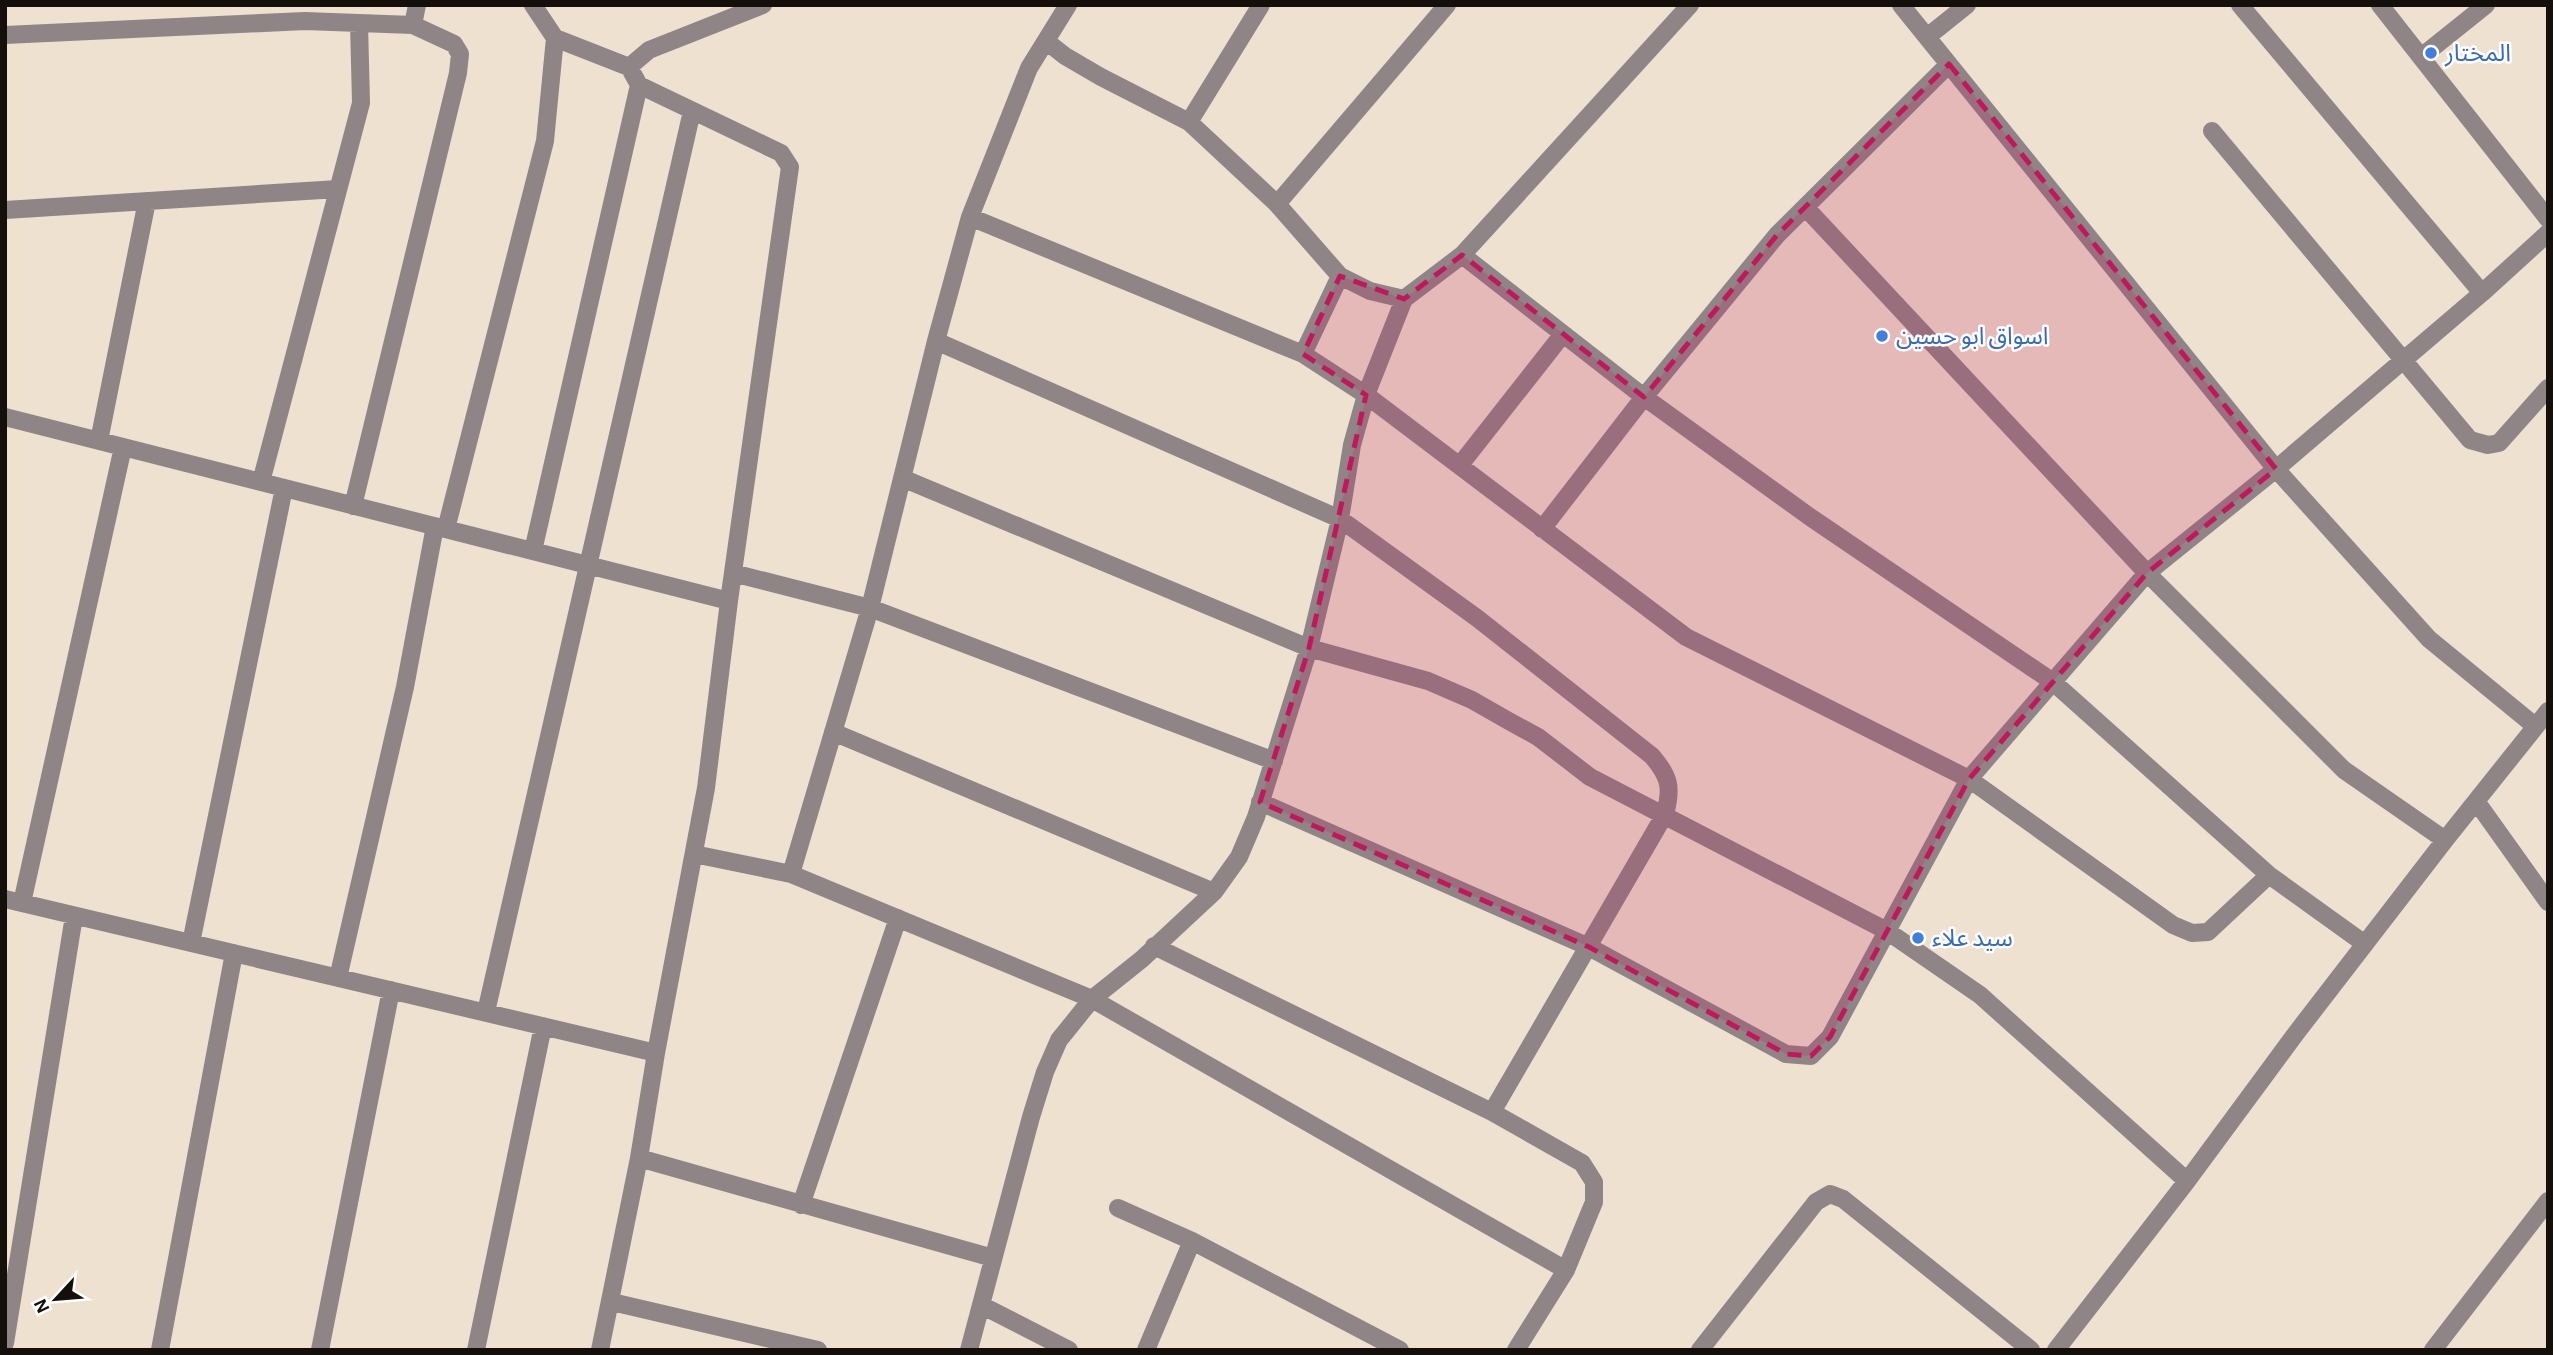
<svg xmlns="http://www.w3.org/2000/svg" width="2553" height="1355" viewBox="0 0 2553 1355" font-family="'Alegreya Sans','Noto Sans Arabic',sans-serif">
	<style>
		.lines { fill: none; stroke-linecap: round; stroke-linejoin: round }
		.minor { stroke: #8f8586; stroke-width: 18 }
		.marked { fill: #c2185b; fill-opacity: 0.2; stroke: #c2185b; stroke-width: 5; stroke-dasharray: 14 9; stroke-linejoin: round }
		.shop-dot { fill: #3f7fe0; stroke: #fff; stroke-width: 2.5 }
		.labels { text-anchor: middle; stroke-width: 5; stroke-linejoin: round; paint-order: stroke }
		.shop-label { font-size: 24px; fill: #366cbe; stroke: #fff; text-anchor: start }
	</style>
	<rect width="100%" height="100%" fill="#eee1d0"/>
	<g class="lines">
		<path class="minor" d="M533 5 555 38
			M1901 5 2276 469 2429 639 2535 726
			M2240 5 2482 293
			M2380 5 2548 219
			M413 25 417 5
			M5 35 305 21 413 25 454 44 460 54 458 73 353 506
			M1927 37 1967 5
			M1046 41 1065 56 1101 77 1189 122 1277 204 1340 276 1370 291 1404 299
			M2421 57 2486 5
			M1189 122 1261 5
			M2212 131 2470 440 2488 445 2499 443 2548 388
			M1277 204 1447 5
			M1805 207 2147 573 2344 770 2445 840
			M5 210 338 189
			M970 217 1303 354 1366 395 1686 637 1969 779 2173 925 2192 933 2208 932 2269 875
			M1462 255 1644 397 1810 517 2053 682 2269 875 2365 944
			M936 341 1340 519 1477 618 1652 756C1670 777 1672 788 1665 814L1492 1112
			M1303 354 1340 276
			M5 417 729 601
			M99 441 147 201
			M1460 465 1563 334
			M902 478 1309 648 1428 681 1472 700 1507 720 1538 737 1590 777 1887 931 1980 995 2187 1181
			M261 482 361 103 359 23
			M446 529 545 141 555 38 629 67 649 50 763 5
			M1542 529 1644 397 1777 235 1949 64
			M533 551 639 85
			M733 573 870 608 1274 761
			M833 732 1214 892
			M2476 801 2548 902
			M1260 802 1589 947 1786 1054 1811 1056 1830 1037 1969 779 2147 573 2276 469 2482 293 2548 233
			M694 854 791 874 1092 999 1566 1270
			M791 874 870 608 936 341 970 217 1029 68 1068 5
			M5 899 656 1053
			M22 903 123 447
			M191 943 284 488
			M1154 946 1492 1112 1582 1163 1594 1182V1202L1566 1270 1516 1350
			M338 978 405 687 435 526
			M486 1012 692 111
			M639 1158 993 1258
			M801 1205 898 918
			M1118 1208 1192 1241 1400 1350
			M612 1302 818 1350
			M981 1305 1069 1350
			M5 1343 74 916
			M160 1350 234 953
			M320 1350 391 990
			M476 1350 543 1026
			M600 1350 639 1158 656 1053 706 788 729 601 790 167 781 153 639 85 629 67
			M969 1350 1031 1117 1045 1072 1059 1040 1092 999 1142 959 1214 892 1239 857 1256 817 1309 648 1340 519 1352 445 1366 395 1404 299 1462 255 1690 5
			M1146 1350 1192 1241
			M1700 1350 1816 1202 1830 1194 1843 1199 2031 1350
			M2056 1350 2187 1181 2297 1032 2445 840 2548 711
			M2433 1350 2548 1201"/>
	</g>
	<path class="marked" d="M1949 64 2276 469 2147 573 1969 779 1830 1037 1811 1056 1786 1054 1589 947 1260 802 1309 648 1366 395 1303 354 1340 276 1404 299 1462 255 1644 397 1777 235Z"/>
	<g class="shop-dot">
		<circle cx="2431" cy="53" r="7"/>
		<circle cx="1882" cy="336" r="7"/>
		<circle cx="1918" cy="938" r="7"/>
	</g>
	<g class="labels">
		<g class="shop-label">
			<text x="2445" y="61">المختار</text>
			<text x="1896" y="344">اسواق ابو حسين</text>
			<text x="1932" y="946">سيد علاء</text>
		</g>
	</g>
	<rect width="2553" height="1355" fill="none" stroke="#140f0a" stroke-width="14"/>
	<g transform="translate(56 1299) rotate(244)" stroke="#ffffff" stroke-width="5" paint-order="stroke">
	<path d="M0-5L12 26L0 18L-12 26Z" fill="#140f0a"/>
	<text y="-10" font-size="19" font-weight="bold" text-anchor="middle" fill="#140f0a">N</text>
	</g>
</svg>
